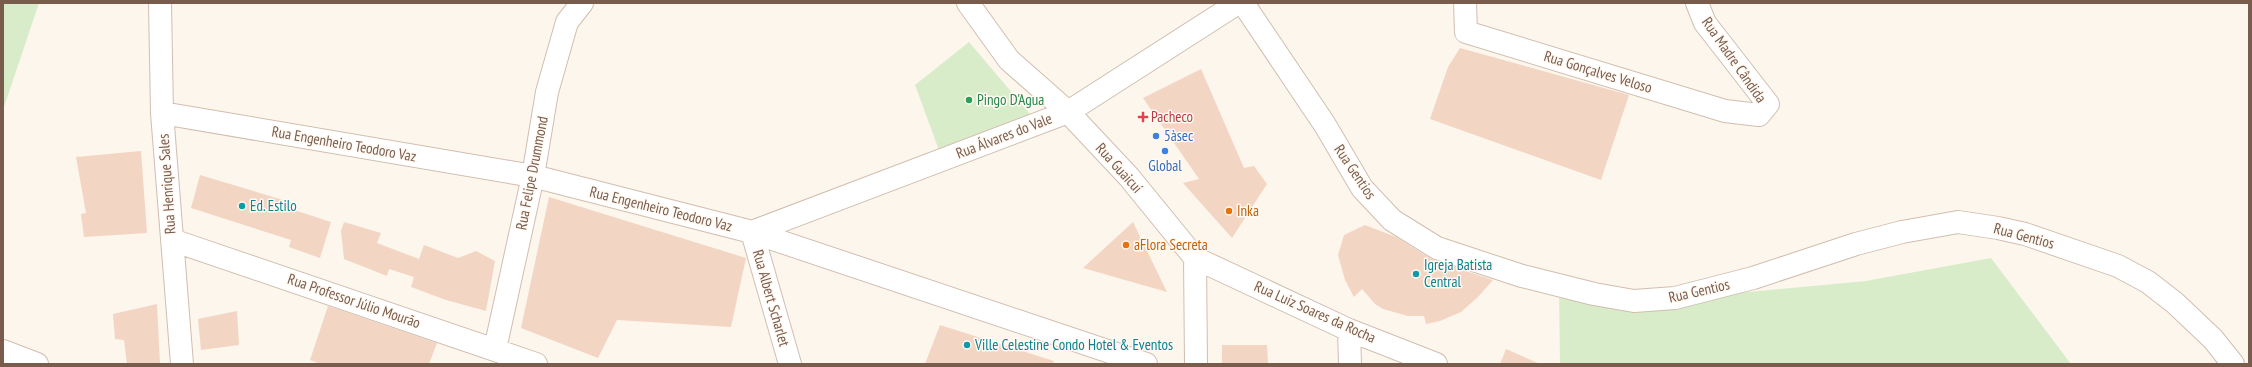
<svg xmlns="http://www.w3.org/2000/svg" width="2252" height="367" viewBox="0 0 2252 367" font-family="'PT Sans Narrow',sans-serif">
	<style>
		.green { fill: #d8ecc9 }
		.building { fill: #f3d5c3 }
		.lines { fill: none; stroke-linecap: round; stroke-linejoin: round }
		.minor-casing { stroke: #d1beb0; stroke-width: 24 }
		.minor { stroke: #fff; stroke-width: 22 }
		.leisure-dot { fill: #2e9e5b; stroke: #fffaf3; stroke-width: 1.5 }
		.health-dot { fill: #e0444e; stroke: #fffaf3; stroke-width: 1.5 }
		.shop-dot { fill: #3f7fe0; stroke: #fffaf3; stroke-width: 1.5 }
		.culture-dot { fill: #0f9aa8; stroke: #fffaf3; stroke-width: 1.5 }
		.food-dot { fill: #e8710a; stroke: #fffaf3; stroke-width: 1.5 }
		.labels { text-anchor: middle; stroke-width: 3; stroke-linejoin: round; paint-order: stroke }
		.street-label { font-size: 15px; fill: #7a5c4d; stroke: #fffaf3 }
		.leisure-label { font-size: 15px; fill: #27864d; stroke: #fffaf3; text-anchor: start }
		.health-label { font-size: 15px; fill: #be3a42; stroke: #fffaf3; text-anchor: start }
		.shop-label { font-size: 15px; fill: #366cbe; stroke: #fffaf3; text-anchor: start }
		.culture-label { font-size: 15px; fill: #0d838f; stroke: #fffaf3; text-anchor: start }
		.food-label { font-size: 15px; fill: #c56008; stroke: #fffaf3; text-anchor: start }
	</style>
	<rect width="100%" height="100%" fill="#fdf6ec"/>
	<path class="green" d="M3 3H39L3 110Z
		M969 42 1030 114 940 153 915 85Z
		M1991 258 2071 364H1560L1559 288 1641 302 1866 281Z"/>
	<path class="building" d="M1460 48 1629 95 1601 180 1430 119 1448 67Z
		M1201 69 1244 168 1254 166 1267 184 1232 238 1183 183 1199 179 1143 98Z
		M141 151 147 233 84 237 81 214 86 213 76 157Z
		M200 175 293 203 291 209 331 222 320 258 289 247 291 240 191 208Z
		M549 197 746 258 731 327 617 320 598 358 521 328Z
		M344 222 381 233 377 243 419 259 424 245 458 258 476 251 495 261 486 311 446 300 411 287 414 277 389 269 387 276 344 259 341 231Z
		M1133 222 1167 292 1083 268Z
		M1365 225 1396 237 1433 260 1493 280 1478 297 1461 312 1440 321 1426 324 1424 316H1408L1383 309 1375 304 1362 289 1354 297 1345 280 1338 255 1344 235Z
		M157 304 160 364H127L124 340 115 339 113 314Z
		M328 306 437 343 429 364H320L310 360Z
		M237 311 239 345 201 350 198 319Z
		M940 325 1054 361 1053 364H925Z
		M1222 345H1267L1268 364H1222Z
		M1506 349 1540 364H1500Z"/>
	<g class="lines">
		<g class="minor-casing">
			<path id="minor" d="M160 3 162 113 182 364
				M968 3 1009 60 1068 112 1129 177 1195 258 1196 364
				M1243 3 1325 125 1362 188 1392 220 1437 248 1522 276 1594 294 1634 301 1675 298 1753 278 1856 244 1902 232 1958 222 1998 228 2025 234 2118 266 2148 282 2175 303 2213 339 2233 364
				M1465 3 1466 32 1725 111 1759 115 1768 104 1705 23 1697 3
				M162 113 533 176 752 232 1146 364
				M752 232 1068 112 1238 3
				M752 232 790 364
				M172 240 536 364
				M1195 258 1349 330 1436 364
				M1349 330 1350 364
				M495 349 533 176 547 92 567 22 582 3
				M3 351 37 364"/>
		</g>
		<use href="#minor" class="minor"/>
	</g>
	<circle class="leisure-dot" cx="969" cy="100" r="4"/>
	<path class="health-dot" d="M1141 111h4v4h4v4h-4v4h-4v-4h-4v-4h4z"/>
	<g class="shop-dot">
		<circle cx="1156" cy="136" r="4"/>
		<circle cx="1165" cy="151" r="4"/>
	</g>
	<g class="culture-dot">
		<circle cx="242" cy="206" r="4"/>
		<circle cx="1416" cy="274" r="4"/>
		<circle cx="967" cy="345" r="4"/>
	</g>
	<g class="food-dot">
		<circle cx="1229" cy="211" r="4"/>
		<circle cx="1126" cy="245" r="4"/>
	</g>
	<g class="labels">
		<g class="street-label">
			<text transform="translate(1734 60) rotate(55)" y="5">Rua Madre Cândida</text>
			<text transform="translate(1598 72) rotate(17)" y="5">Rua Gonçalves Veloso</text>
			<text transform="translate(1004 136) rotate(-21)" y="5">Rua Álvares do Vale</text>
			<text transform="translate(344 144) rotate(10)" y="5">Rua Engenheiro Teodoro Vaz</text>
			<text transform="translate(1119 168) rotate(48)" y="5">Rua Guaicuí</text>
			<text transform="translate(1355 172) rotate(56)" y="5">Rua Gentios</text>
			<text transform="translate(532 173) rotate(-79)" y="5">Rua Felipe Drummond</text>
			<text transform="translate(167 184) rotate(-94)" y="5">Rua Henrique Sales</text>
			<text transform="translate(661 209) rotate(14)" y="5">Rua Engenheiro Teodoro Vaz</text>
			<text transform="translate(2024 236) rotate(15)" y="5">Rua Gentios</text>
			<text transform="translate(1699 291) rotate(-13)" y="5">Rua Gentios</text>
			<text transform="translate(771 298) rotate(74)" y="5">Rua Albert Scharlet</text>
			<text transform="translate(354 301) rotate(19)" y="5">Rua Professor Júlio Mourão</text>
			<text transform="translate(1315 312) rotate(24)" y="5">Rua Luiz Soares da Rocha</text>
		</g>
		<g class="leisure-label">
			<text x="977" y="105">Pingo D'Agua</text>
		</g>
		<g class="health-label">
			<text x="1151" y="122">Pacheco</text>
		</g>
		<g class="shop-label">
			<text x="1164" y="141">5àsec</text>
			<text x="1165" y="171" text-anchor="middle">Global</text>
		</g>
		<g class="culture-label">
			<text x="250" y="211">Ed. Estilo</text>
			<text x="1424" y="270">Igreja Batista<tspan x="1424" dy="17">Central</tspan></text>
			<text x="975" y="350">Ville Celestine Condo Hotel &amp; Eventos</text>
		</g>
		<g class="food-label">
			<text x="1237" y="216">Inka</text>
			<text x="1134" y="250">aFlora Secreta</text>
		</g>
	</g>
	<rect width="2252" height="367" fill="none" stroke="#7a5c4d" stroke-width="8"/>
</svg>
